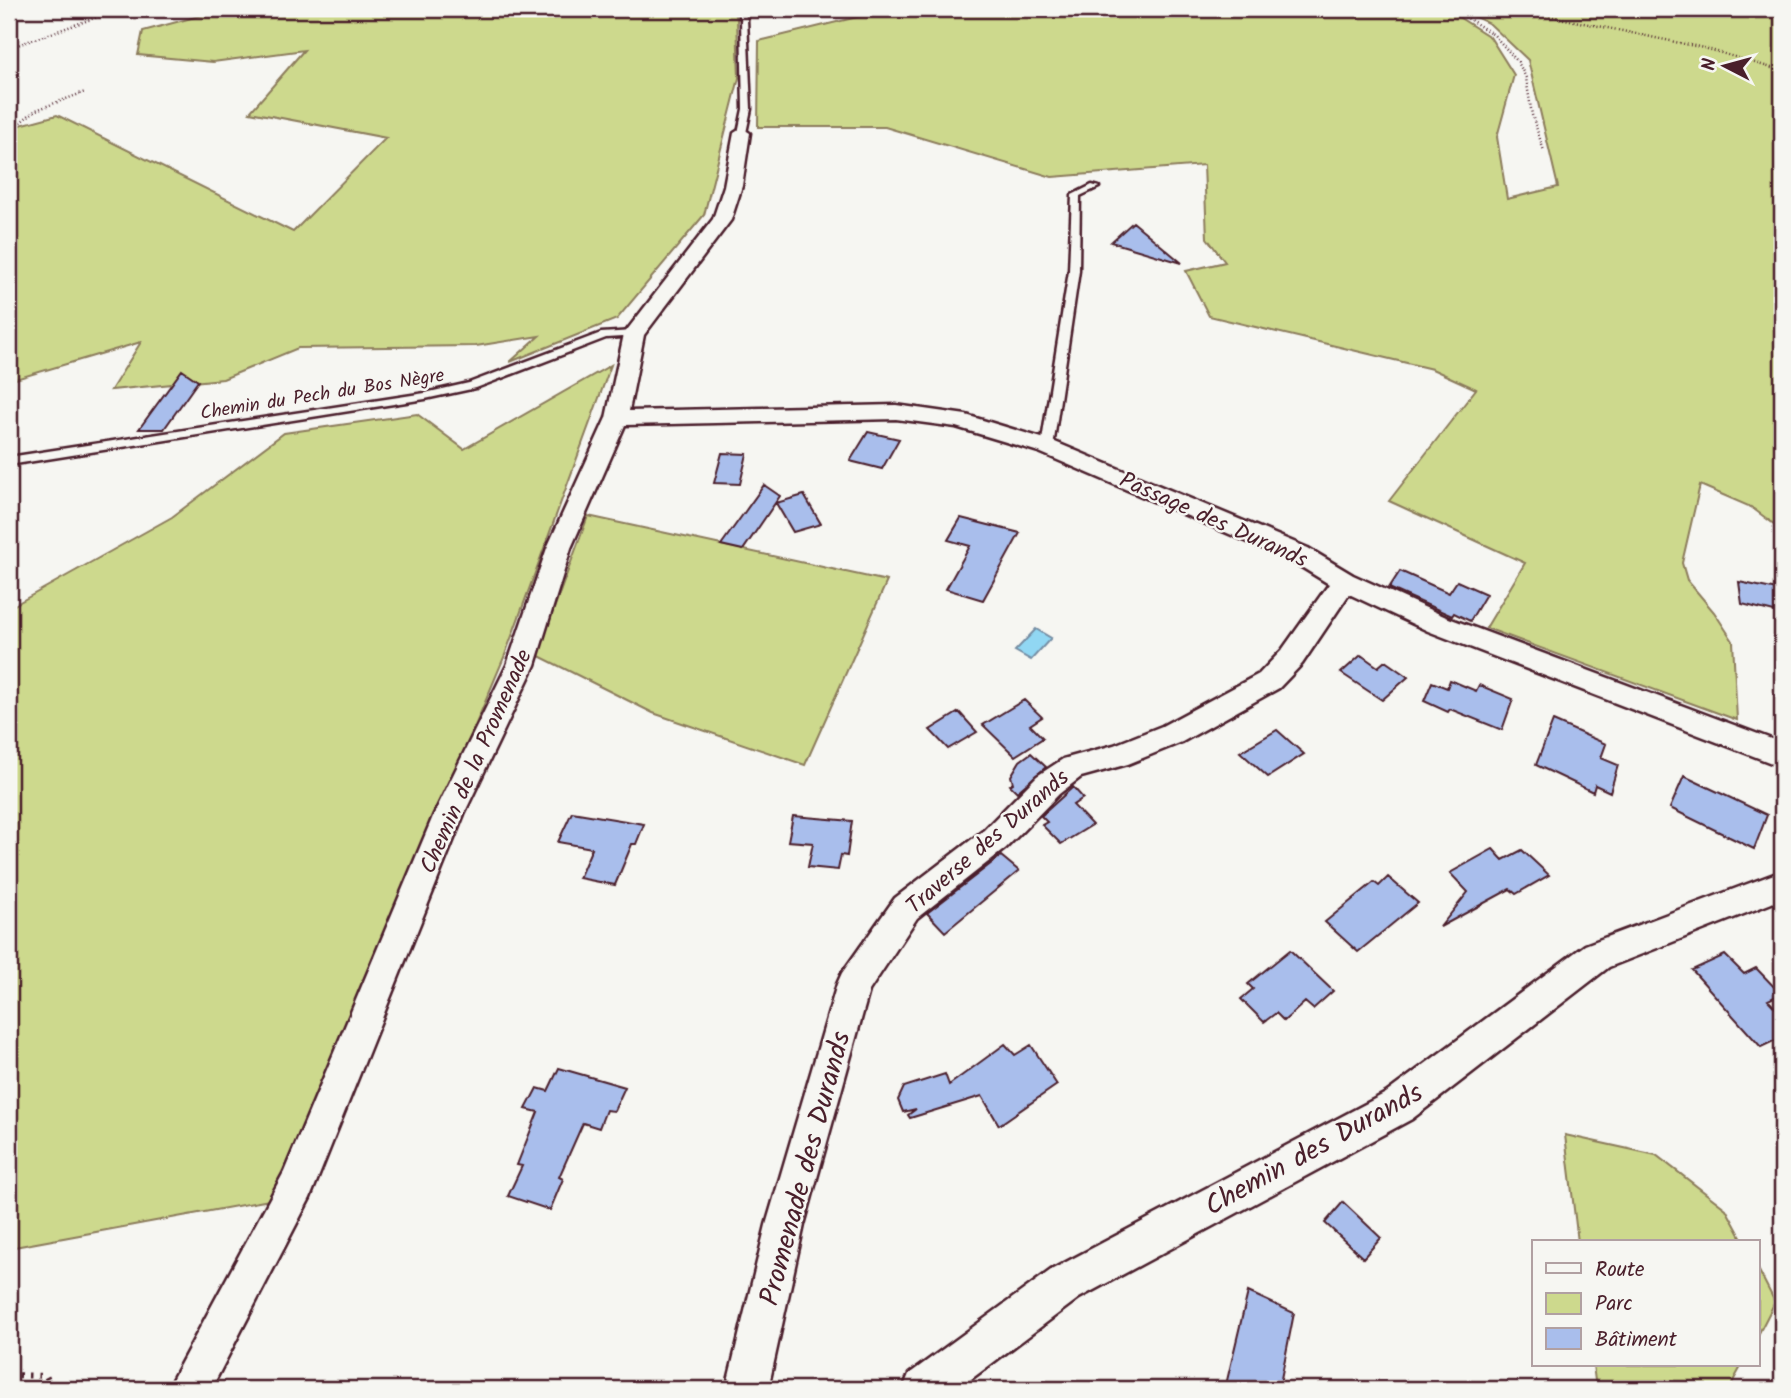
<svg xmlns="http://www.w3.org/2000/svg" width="1791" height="1398" viewBox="0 0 1791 1398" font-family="Kalam,sans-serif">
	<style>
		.green { fill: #cdd98d; stroke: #8c7c5c; stroke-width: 2 }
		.water { fill: #91d7f3; stroke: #758da3; stroke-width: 2 }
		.building { fill: #a9beec; stroke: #4a1f2b; stroke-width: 2 }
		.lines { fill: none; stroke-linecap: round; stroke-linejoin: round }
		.service-casing { stroke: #4a1f2b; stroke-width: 5 }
		.minor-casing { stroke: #4a1f2b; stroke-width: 5 }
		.path-far1 { stroke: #4a1f2b; stroke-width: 2.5; stroke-dasharray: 1 2.5; stroke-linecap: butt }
		.path { stroke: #4a1f2b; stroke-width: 6; stroke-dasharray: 2.5 7; stroke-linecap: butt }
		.service { fill: #f6f6f2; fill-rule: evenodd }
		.minor { fill: #f6f6f2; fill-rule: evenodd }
		.labels { text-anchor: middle; stroke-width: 5; stroke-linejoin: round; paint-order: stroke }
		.far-street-label { font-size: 19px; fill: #4a1f2b; stroke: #f6f6f2 }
		.street-label { font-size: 23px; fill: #4a1f2b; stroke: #f6f6f2 }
		.near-street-label { font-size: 28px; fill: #4a1f2b; stroke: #f6f6f2 }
	</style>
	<rect width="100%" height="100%" fill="#f6f6f2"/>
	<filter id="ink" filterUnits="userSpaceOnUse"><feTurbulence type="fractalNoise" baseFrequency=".0143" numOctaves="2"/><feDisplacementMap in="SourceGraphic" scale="14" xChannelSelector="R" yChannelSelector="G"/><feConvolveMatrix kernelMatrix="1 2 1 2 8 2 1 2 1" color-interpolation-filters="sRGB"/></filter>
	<g filter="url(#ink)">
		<path class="green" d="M225 9H731L737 18 739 78 704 215 617 319 510 362 539 336 476 346 298 348 223 379 111 390 141 342 9 381V128L57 115 293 232 386 138 250 112 304 50 213 62 138 55 143 31Z
			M890 9H1446L1490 37 1514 75 1497 137 1507 199 1558 187 1528 60 1490 24 1459 9H1782V530L1751 507 1700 485 1682 563 1687 580 1714 612 1733 641 1737 720 1486 628 1525 563 1389 501 1476 389 1432 369 1209 316 1186 271 1225 262 1207 238 1204 165 1052 177 885 127H758L759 41Z
			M611 365 505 655 275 1199 9 1248V608L172 517 284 433 417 414 464 449Z
			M588 516 887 581 805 765 653 713 537 655Z
			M1565 1135 1656 1155 1726 1209 1744 1242H1578Z
			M1758 1269 1775 1302 1758 1335Z
			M1593 1365H1742L1732 1383V1389H1596Z"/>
		<path class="water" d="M1036 629 1051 638 1031 660 1015 651Z"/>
		<path class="building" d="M1133 222 1182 263 1111 242Z
			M182 370 198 381 164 429H139Z
			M868 432 899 439 882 469 850 461Z
			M722 453 747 454 740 484 714 483Z
			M764 485 780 496 743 550 721 545Z
			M804 495 821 524 793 532 776 503Z
			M961 518 1020 533 983 600 946 589 970 546 948 540Z
			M1400 571 1449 593 1457 581 1486 594 1470 621 1454 613 1452 616 1389 588Z
			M1739 582 1782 591V614L1742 604Z
			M1361 655 1378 667 1385 661 1408 677 1382 700 1341 673Z
			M1450 680 1476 691 1479 685 1513 699 1502 730 1450 709 1448 712 1424 701 1432 682 1447 688Z
			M1024 700 1042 717 1030 725 1043 738 1015 756 983 725Z
			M959 712 977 732 948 749 930 730Z
			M1553 721 1606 744 1601 758 1618 765 1610 792 1595 785 1593 792 1536 765Z
			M1277 730 1304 754 1268 777 1240 752Z
			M1031 753 1046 767 1017 792 1010 785 1013 783 1011 776 1020 761Z
			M1684 776 1767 815 1754 849 1670 808Z
			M1073 787 1083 798 1073 805 1092 825 1061 844 1042 825 1047 822 1041 816Z
			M572 812 644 824 636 844H632L615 885 579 878 592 848 558 842Z
			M793 816 852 821 847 856 841 855 838 870 808 867 813 843 788 841Z
			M1493 849 1503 860 1522 850 1549 875 1516 894 1510 889 1440 927 1468 892 1450 873Z
			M1001 856 1019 871 945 932 927 913Z
			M1388 877 1418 903 1358 952 1325 922 1374 882 1379 886Z
			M1290 950 1333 991 1313 1009 1305 1002 1284 1021 1276 1013 1264 1022 1241 999 1253 989 1248 984Z
			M1725 955 1744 974 1756 968 1781 994 1768 1000 1782 1015V1037L1761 1047 1692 970Z
			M1005 1044 1015 1055 1031 1045 1057 1085 999 1125 982 1096 910 1118 908 1115 916 1109 903 1112 898 1100 904 1087 945 1074 949 1085Z
			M559 1068 625 1087 614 1111 606 1110 599 1128 583 1123 559 1177 563 1179 550 1210 508 1196 522 1166 517 1165 538 1112 526 1109 537 1088 548 1091Z
			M1343 1202 1381 1238 1363 1258 1325 1223Z
			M1248 1292 1294 1313 1279 1389H1225Z"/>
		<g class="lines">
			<g class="service-casing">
				<path id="service" d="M736 9H742L747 19 751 109 746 133 742 135 738 133 743 109 741 19Z
					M1092 185 1099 187 1080 196 1079 271 1053 447 1047 451 1041 447 1069 271 1072 195Z
					M634 331 639 334 638 336 606 338 476 388 425 399 9 465V457L425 393 469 383 601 333Z"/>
			</g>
			<g class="minor-casing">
				<path id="minor" d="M742 128 750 133 742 186 731 220 644 335 629 411 896 405 966 415 1055 442 1308 548 1353 575 1446 617 1782 743V767L1428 631 1349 594 1302 664 1279 688 1182 742 1128 764 1081 777 1059 794 1006 848 917 918 869 991 804 1225 768 1389H726L766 1225 837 984 842 973 895 898 984 830 1037 776 1063 759 1114 745 1162 726 1259 674 1282 650 1329 584 1290 560 1039 452 956 427 896 419 625 425 571 548 535 665 464 814 310 1198 211 1389H167L284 1172 434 814 507 665 547 548 606 418 624 334 713 219 724 186 734 133Z
					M1782 871V899L1609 967 1412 1119 1079 1298 958 1389H903L909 1374 1051 1270 1386 1093 1585 945Z"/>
			</g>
			<path class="path-far1" d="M1453 9 1494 35 1518 62 1526 78 1532 115 1544 151
				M1466 16 1531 12 1704 48 1782 71
				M9 48 120 9
				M9 131 36 110 85 92"/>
			<path class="path" d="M9 1375 46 1376 53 1389"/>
			<use href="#service" class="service"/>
			<use href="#minor" class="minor"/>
		</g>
	</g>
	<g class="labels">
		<g class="far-street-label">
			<text transform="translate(322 393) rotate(-9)" y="7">Chemin du Pech du Bos Nègre</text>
		</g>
		<g class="street-label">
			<text transform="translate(1214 519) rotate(24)" y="8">Passage des Durands</text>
			<text transform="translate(475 761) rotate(-66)" y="8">Chemin de la Promenade</text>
			<text transform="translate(987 841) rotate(-41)" y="8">Traverse des Durands</text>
		</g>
		<g class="near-street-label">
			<text transform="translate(1313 1148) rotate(-29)" y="10">Chemin des Durands</text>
			<text transform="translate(804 1168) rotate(-75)" y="10">Promenade des Durands</text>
		</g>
	</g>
	<rect width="1791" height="1398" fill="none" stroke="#f6f6f2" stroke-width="35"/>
	<rect x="18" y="18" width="1756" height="1363" fill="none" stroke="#4a1f2b" stroke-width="2.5" filter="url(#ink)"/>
	<rect x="1532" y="1240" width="228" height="126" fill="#f6f6f2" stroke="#b1a0a2" stroke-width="2"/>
	<rect x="1546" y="1263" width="35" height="10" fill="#f6f6f2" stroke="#b1a0a2" stroke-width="2"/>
	<text x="1595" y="1276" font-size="21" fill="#4a1f2b">Route</text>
	<rect x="1546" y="1293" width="35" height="21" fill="#cdd98d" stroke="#b1a0a2" stroke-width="2"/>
	<text x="1595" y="1310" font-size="21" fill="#4a1f2b">Parc</text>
	<rect x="1546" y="1328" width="35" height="21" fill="#a9beec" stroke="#b1a0a2" stroke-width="2"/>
	<text x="1595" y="1346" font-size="21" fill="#4a1f2b">Bâtiment</text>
	<g transform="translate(1725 66) rotate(276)" stroke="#f6f6f2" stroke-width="5" paint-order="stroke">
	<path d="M0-5L12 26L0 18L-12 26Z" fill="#4a1f2b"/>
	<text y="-10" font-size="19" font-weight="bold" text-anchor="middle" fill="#4a1f2b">N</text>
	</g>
</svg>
